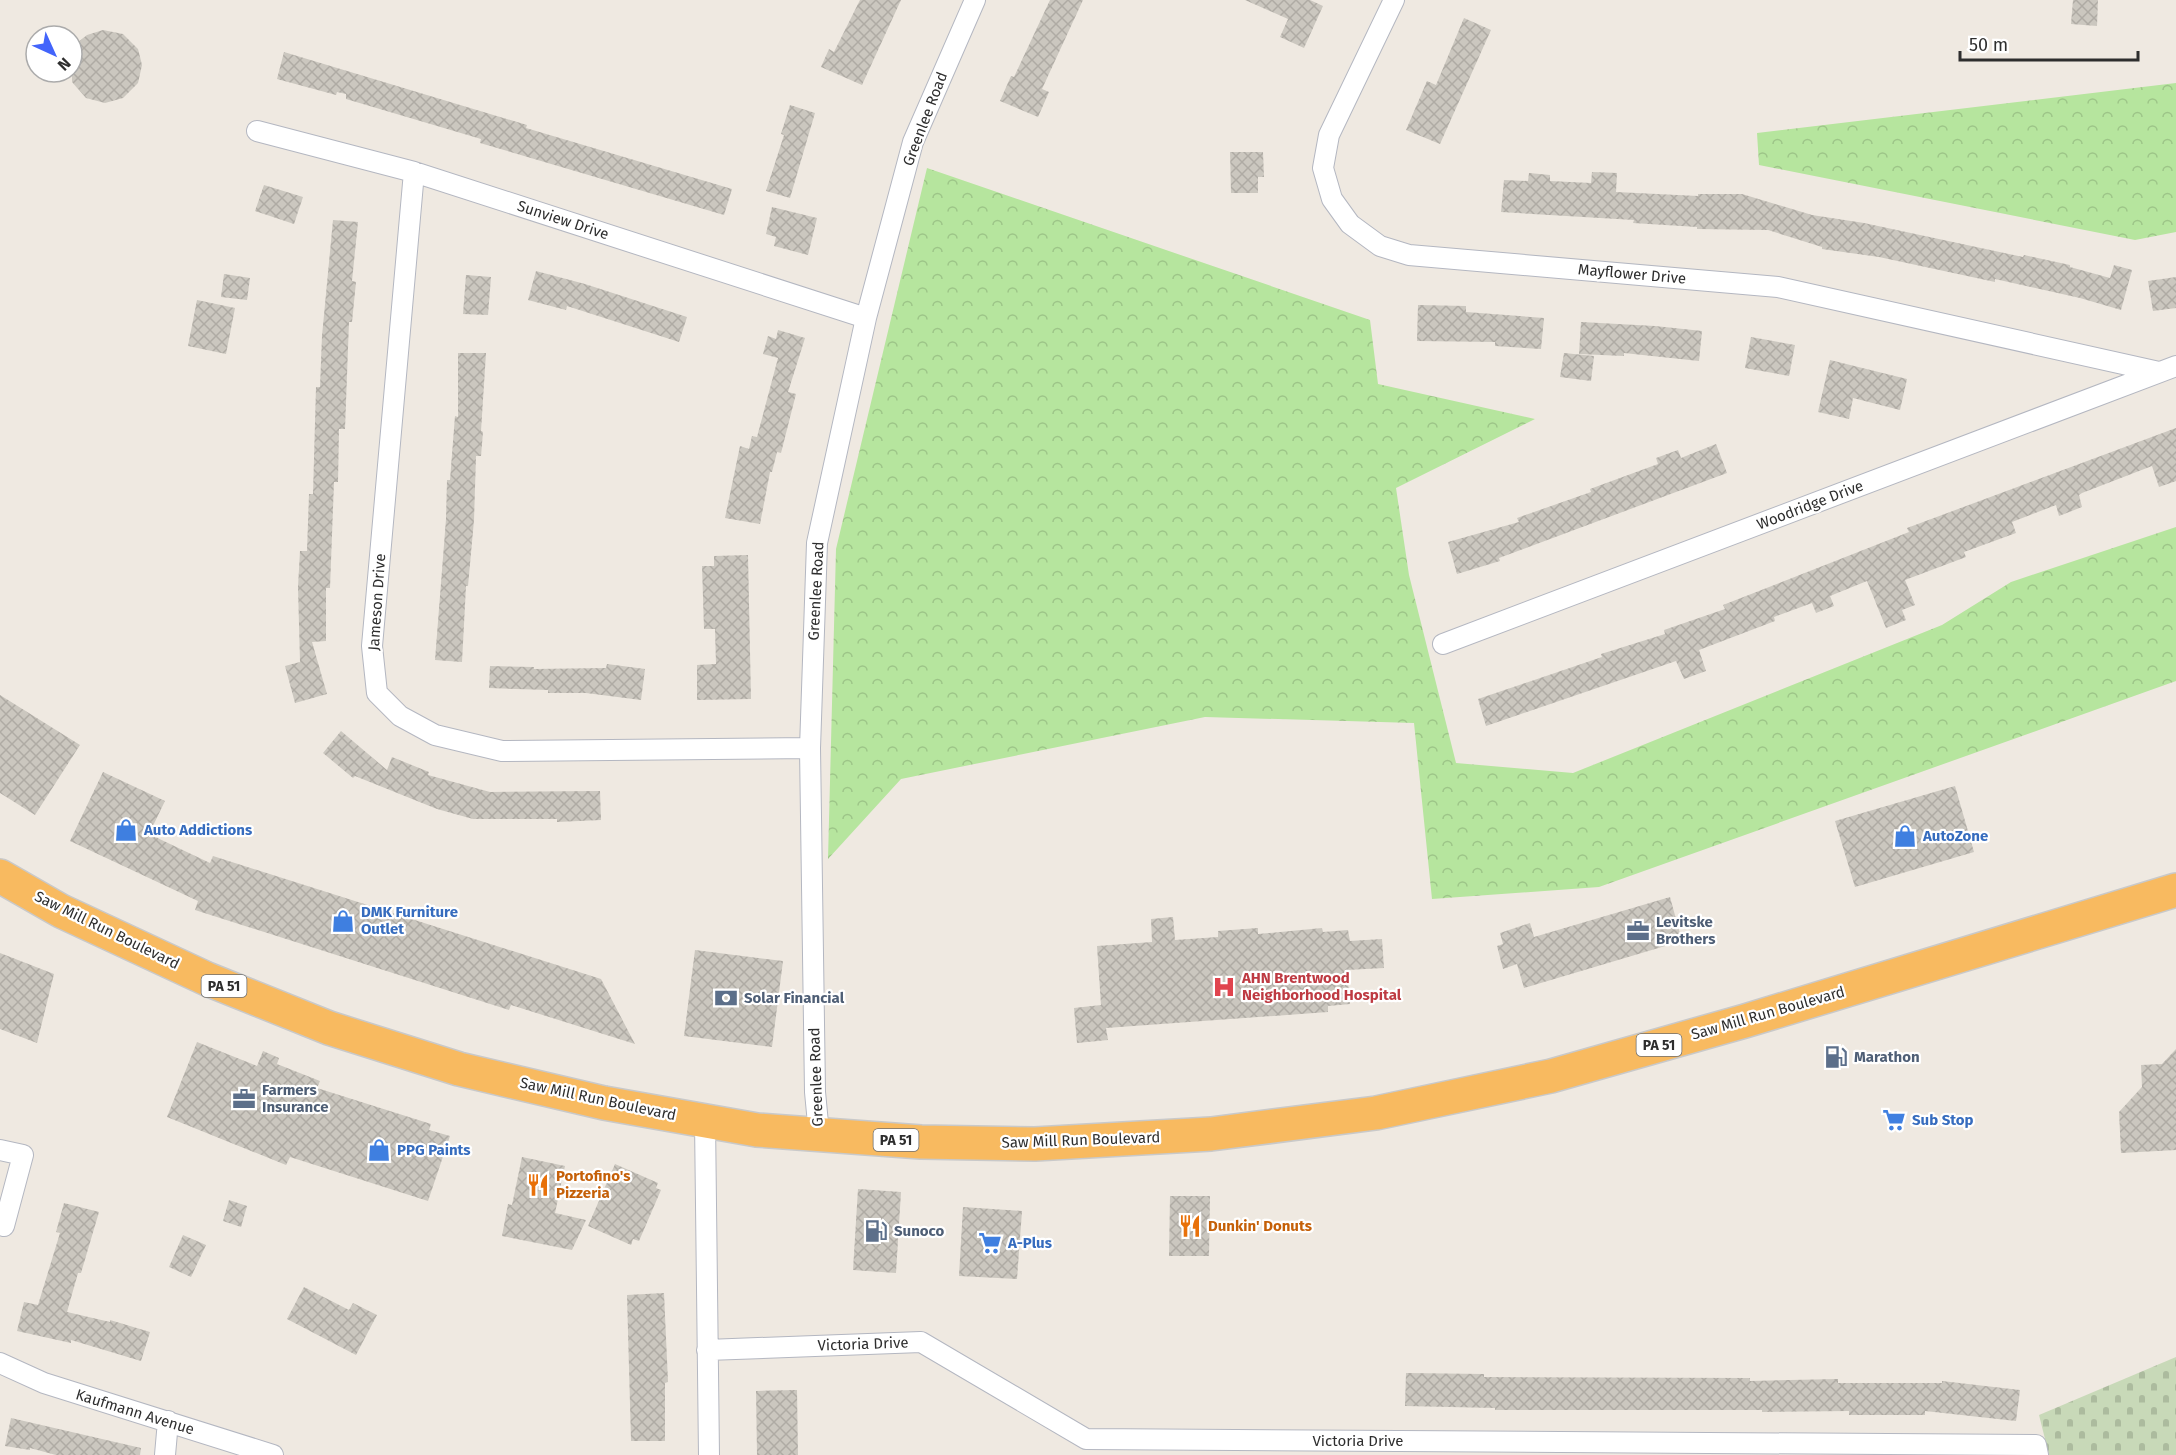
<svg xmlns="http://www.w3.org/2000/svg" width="2176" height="1455" viewBox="0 0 2176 1455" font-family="'Fira Sans',sans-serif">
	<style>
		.forest { fill: url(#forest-crowns) }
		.cemetery { fill: url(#cemetery-stones) }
		.building { fill: url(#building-cross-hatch) }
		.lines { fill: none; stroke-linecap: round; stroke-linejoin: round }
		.minor-casing { stroke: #b4b7c1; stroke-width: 22 }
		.trunk-casing { stroke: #c9c9c9; stroke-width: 36 }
		.minor { stroke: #fff; stroke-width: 20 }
		.trunk { stroke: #f8ba60; stroke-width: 33 }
		.labels { text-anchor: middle; stroke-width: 4.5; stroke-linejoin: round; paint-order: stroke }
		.shield { fill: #fff; stroke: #6d6d6d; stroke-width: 1.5 }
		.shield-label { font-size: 14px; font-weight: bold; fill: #2e2e2e }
		.street-label { font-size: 15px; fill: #2e2e2e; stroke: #fff }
		.shop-label { font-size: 15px; font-weight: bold; fill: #366cbe; stroke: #fff; text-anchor: start }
		.service-label { font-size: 15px; font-weight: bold; fill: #4e5e75; stroke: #fff; text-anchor: start }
		.health-label { font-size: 15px; font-weight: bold; fill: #be3a42; stroke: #fff; text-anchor: start }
		.food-label { font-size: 15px; font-weight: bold; fill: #c56008; stroke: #fff; text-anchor: start }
	</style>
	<defs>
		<pattern id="forest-crowns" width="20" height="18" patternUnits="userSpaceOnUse" patternTransform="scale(1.5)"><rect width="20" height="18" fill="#b6e59e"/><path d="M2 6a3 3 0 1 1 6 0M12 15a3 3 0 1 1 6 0" fill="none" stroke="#9dc588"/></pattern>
		<pattern id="cemetery-stones" width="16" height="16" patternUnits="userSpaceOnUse" patternTransform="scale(1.5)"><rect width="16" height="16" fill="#c8d9b8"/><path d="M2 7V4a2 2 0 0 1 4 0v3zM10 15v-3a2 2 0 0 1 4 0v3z" fill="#acbb9e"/></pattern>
		<pattern id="building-cross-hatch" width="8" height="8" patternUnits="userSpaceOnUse" patternTransform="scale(1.5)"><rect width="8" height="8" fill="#cbc7bf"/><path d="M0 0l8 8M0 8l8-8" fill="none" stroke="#afaba4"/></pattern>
	</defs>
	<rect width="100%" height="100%" fill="#efe9e1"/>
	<path class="forest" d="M2176 83V232L2135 240 1759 165 1757 133Z
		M927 168 1370 320 1378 384 1535 419 1396 488 1409 575 1456 763 1573 773 1942 625 2011 582 2176 527V681L1599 887 1432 899 1414 723 1205 717 901 779 828 859 836 549Z"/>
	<path class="cemetery" d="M2176 1357V1455H2049L2039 1415Z"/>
	<path class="building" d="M860 0H901L862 85 821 67 829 49 834 52Z
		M1050 0H1083L1042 89 1049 92 1038 117 1000 101 1011 76 1014 77Z
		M1245 0H1310L1323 6 1304 48 1280 37 1288 19Z
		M2073 0H2098L2097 26 2071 24Z
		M1464 18 1491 30 1440 144 1406 130 1427 81 1436 85Z
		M103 30 123 34 138 49 142 65 138 83 123 98 105 103 86 98 72 82V47L87 35Z
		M284 52 527 125 526 128 732 189 724 215 480 143 481 139 346 99V94L337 92 336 95 277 79Z
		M790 105 815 113 790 198 766 191 784 135 781 134Z
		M1230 152H1263L1264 177H1258V193H1231Z
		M1592 172 1617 173 1616 192 1698 196V194H1742L1812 215 1864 223 2023 257 2024 255 2070 265V267L2110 278 2114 265 2132 270 2121 310 2080 298 1995 279V282L1879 257 1822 249V247L1768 230 1697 229V227L1633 223 1634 220 1501 212 1504 180 1528 181 1529 173 1550 175V181L1591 183Z
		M264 185 303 197 294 224 255 211Z
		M772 207 817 218 808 255 774 246 776 237 766 234Z
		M333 220 358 222 352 281 356 282 352 322H349L345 429H339L338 482H334L330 588H326V641L312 642 327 694 295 703 285 666 300 662 298 587 300 551H307L309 494H313L316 387H320L322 336Z
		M536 271 585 284 687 317 679 342 567 306 566 310 528 300Z
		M224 274 250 278 247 300 221 297Z
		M466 275 491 277 488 315 463 314Z
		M2176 277V308L2153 311 2148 281Z
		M197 300 235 308 226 354 188 346Z
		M1418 305 1466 306V312L1544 318 1541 349 1495 346V342L1417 341Z
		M1581 322 1655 326 1702 331 1699 361 1624 353V356L1579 354Z
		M778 330 805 338 788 392 796 394 781 453 777 452 772 472H770L760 524 725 518 740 446 749 449 752 436 757 437 778 358 763 354 768 336 776 339Z
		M1751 337 1795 345 1789 376 1745 368Z
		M458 353H486L481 431 483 432 481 456H476L474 520 468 586H466L462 662 435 660 446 519 447 480H450L455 416 458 417Z
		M1564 353 1594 356 1591 381 1560 377Z
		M1830 360 1907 379 1900 410 1853 398 1849 419 1818 412Z
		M2176 428V481L2159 487 2152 466 2082 493 2079 495 2082 507 2059 516 2056 505 2012 522 2016 533 1964 552 1966 557 1905 580 1915 605 1902 610 1906 620 1886 628 1867 581 1830 596 1834 606 1816 613 1812 603 1774 617 1775 621 1699 650 1706 671 1684 679 1676 661 1486 726 1478 699 1602 657 1601 654 1665 634 1664 630 1725 609 1723 605 1909 532 1907 528Z
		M1716 444 1727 473 1499 558 1500 561 1457 574 1448 542 1519 522 1517 518 1591 492 1590 489 1658 464 1656 458 1678 450 1681 458Z
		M748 555 751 699 697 700V665L716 664 715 629H704L702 566H714V556Z
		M607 664 645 669 641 700 586 693H548V690L489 688 490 666 534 667V669L606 668Z
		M0 695 80 745 35 815 0 793Z
		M341 731 387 770 392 757 429 772 428 775 490 792 600 791 601 820 557 822V819H473L437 809 355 776 353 778 323 753Z
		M103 772 165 801 149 834 210 863 213 856 601 979 635 1044 511 1005 509 1010 195 910 198 901 70 841Z
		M1955 786 1974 852 1855 887 1835 821Z
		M1670 897 1682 941 1524 988 1517 964 1503 969 1497 946 1503 944 1500 933 1530 923 1534 937Z
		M1173 917 1175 940 1218 937V931L1258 928V934L1322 928 1323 932 1348 930 1350 941 1382 939 1384 968 1347 970 1350 1004 1328 1006V1012L1106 1028 1108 1040 1077 1043 1074 1008 1101 1005 1097 946 1152 942 1151 919Z
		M695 950 783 961 772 1047 684 1036Z
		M0 953 54 974 37 1043 0 1029Z
		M197 1042 257 1066 263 1051 279 1058 277 1064 320 1081 317 1088 431 1124 429 1130 450 1136 428 1201 290 1157 286 1165 167 1117Z
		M2176 1049V1150L2121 1153 2119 1112 2142 1087 2141 1065 2162 1064Z
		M522 1157 565 1166 555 1213 586 1220 572 1250 502 1236 508 1204 512 1205Z
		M615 1164 658 1183 656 1188 661 1190 639 1241 633 1239 631 1245 588 1226Z
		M858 1189 901 1192 896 1273 853 1270Z
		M1170 1196H1210L1209 1256H1169Z
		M229 1200 247 1206 241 1227 223 1221Z
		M64 1203 99 1212 81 1273H78L67 1312 110 1322V1320L150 1332 141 1361 71 1340V1343L17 1331 24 1302 38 1305 60 1233 56 1232Z
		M963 1207 1022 1211 1017 1279 959 1276Z
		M183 1235 206 1245 191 1277 169 1267Z
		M304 1287 349 1310 353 1303 377 1315 356 1355 287 1319Z
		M664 1293 668 1382 665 1383V1441H631L627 1295Z
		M1406 1373 1484 1374V1377L1750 1378V1381L1838 1379V1383H1942V1381L2020 1390 2016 1421 1925 1411V1415H1849V1411L1762 1412V1410H1495V1408L1405 1406Z
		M797 1390 798 1455H757L756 1391Z
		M11 1418 141 1448 140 1455H56L30 1448V1450L5 1446Z"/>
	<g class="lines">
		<g class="minor-casing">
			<path id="minor" d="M1394 0 1329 135 1323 168 1332 199 1350 224 1380 246 1409 255 1778 287 2159 372
				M257 131 414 172 866 318
				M414 172 372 646 377 693 400 716 435 735 502 751 810 748
				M1443 644 2176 366
				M705 1121 709 1455
				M819 1134 815 1092 810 748 817 543 866 318 913 142 975 0
				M0 1150 23 1155 4 1226
				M707 1350 921 1342 1086 1439 2036 1445 2038 1455
				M0 1363 44 1383 273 1455
				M165 1455 168 1421"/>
		</g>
		<g class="trunk-casing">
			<path id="trunk" d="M0 876 61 911 207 979 329 1028 459 1069 604 1103 757 1130 921 1142 1035 1144 1211 1134 1376 1113 1551 1076 1745 1021 2176 890"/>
		</g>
		<use href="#minor" class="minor"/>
		<use href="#trunk" class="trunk"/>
	</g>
	<defs>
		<g id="shop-bare" transform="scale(1.8)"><path d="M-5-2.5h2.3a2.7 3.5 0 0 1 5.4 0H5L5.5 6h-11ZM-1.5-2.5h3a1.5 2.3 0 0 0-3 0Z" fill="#3f7fe0" stroke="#fff" stroke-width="2.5" paint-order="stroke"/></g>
		<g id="office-bare" transform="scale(1.8)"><path d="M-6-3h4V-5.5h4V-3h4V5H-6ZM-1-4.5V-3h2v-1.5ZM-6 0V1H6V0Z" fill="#5c6f8a" stroke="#fff" stroke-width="2.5" paint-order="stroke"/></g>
		<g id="hospital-bare" transform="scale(1.8)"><path d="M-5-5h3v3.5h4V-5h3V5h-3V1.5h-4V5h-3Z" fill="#e0444e" stroke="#fff" stroke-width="2.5" paint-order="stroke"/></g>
		<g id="bank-bare" transform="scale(1.8)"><path d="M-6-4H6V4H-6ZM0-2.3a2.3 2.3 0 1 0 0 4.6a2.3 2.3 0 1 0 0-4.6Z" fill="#5c6f8a" stroke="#fff" stroke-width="2.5" paint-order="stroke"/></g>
		<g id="fuel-bare" transform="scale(1.8)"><path d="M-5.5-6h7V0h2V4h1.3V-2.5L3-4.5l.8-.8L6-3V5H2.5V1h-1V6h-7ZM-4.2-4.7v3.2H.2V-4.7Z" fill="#5c6f8a" stroke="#fff" stroke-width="2.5" paint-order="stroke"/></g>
		<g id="supermarket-bare" transform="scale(1.8)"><path d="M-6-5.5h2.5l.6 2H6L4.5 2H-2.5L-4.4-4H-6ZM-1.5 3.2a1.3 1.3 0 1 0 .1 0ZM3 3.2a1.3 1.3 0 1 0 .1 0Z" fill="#3f7fe0" stroke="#fff" stroke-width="2.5" paint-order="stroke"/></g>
		<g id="restaurant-bare" transform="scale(1.8)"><path d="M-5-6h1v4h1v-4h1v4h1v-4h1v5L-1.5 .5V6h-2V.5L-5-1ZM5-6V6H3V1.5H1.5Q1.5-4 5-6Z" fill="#e8710a" stroke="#fff" stroke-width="2.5" paint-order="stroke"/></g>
	</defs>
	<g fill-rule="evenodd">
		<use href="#shop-bare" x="126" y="830"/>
		<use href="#shop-bare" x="1905" y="836"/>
		<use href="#shop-bare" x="343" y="921"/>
		<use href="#office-bare" x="1638" y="931"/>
		<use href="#hospital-bare" x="1224" y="987"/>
		<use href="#bank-bare" x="726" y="998"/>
		<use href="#fuel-bare" x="1836" y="1057"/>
		<use href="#office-bare" x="244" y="1099"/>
		<use href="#supermarket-bare" x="1894" y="1120"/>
		<use href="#shop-bare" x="379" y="1150"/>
		<use href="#restaurant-bare" x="538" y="1185"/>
		<use href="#restaurant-bare" x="1190" y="1226"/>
		<use href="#fuel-bare" x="876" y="1231"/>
		<use href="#supermarket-bare" x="990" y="1243"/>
	</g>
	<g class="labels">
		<g class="shield">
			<rect x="201.5" y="975" width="45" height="22" rx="4.5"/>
			<rect x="1636.5" y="1034" width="45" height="22" rx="4.5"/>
			<rect x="873.5" y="1129" width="45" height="22" rx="4.5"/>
		</g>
		<g class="shield-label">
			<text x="224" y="991">PA 51</text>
			<text x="1659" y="1050">PA 51</text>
			<text x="896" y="1145">PA 51</text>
		</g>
		<g class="street-label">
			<text transform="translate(925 119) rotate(-69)" y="5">Greenlee Road</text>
			<text transform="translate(563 220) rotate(18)" y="5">Sunview Drive</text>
			<text transform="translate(1632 274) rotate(5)" y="5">Mayflower Drive</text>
			<text transform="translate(1810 505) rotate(-21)" y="5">Woodridge Drive</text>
			<text transform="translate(816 591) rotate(-87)" y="5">Greenlee Road</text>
			<text transform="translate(377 602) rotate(-86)" y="5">Jameson Drive</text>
			<text transform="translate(107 930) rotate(26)" y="5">Saw Mill Run Boulevard</text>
			<text transform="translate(1768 1013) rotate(-16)" y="5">Saw Mill Run Boulevard</text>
			<text transform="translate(816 1077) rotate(-92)" y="5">Greenlee Road</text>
			<text transform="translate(598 1099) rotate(12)" y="5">Saw Mill Run Boulevard</text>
			<text transform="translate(1081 1140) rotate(-2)" y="5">Saw Mill Run Boulevard</text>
			<text transform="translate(863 1344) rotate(-2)" y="5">Victoria Drive</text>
			<text transform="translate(135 1412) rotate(17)" y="5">Kaufmann Avenue</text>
			<text x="1358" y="1446">Victoria Drive</text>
		</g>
		<g class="shop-label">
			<text x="144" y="835">Auto Addictions</text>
			<text x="1923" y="841">AutoZone</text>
			<text x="361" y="917">DMK Furniture<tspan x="361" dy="17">Outlet</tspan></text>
			<text x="1912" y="1125">Sub Stop</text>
			<text x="397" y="1155">PPG Paints</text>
			<text x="1008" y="1248">A-Plus</text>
		</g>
		<g class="service-label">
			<text x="1656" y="927">Levitske<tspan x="1656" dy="17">Brothers</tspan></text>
			<text x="744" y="1003">Solar Financial</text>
			<text x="1854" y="1062">Marathon</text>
			<text x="262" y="1095">Farmers<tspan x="262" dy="17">Insurance</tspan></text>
			<text x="894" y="1236">Sunoco</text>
		</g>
		<g class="health-label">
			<text x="1242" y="983">AHN Brentwood<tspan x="1242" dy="17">Neighborhood Hospital</tspan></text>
		</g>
		<g class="food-label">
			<text x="556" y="1181">Portofino's<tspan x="556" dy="17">Pizzeria</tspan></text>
			<text x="1208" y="1231">Dunkin' Donuts</text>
		</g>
	</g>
	<g transform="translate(54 54) rotate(135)"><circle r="28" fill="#ffffff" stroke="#ababab" stroke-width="1.5"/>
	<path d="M0-4.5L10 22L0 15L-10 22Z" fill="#4264fb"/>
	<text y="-9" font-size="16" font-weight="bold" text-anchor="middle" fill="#2e2e2e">N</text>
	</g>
	<path d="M1960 51v9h178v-9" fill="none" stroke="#2e2e2e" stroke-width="3"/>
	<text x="1969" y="51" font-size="18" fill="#2e2e2e" stroke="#ffffff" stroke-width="4.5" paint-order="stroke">50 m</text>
</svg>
